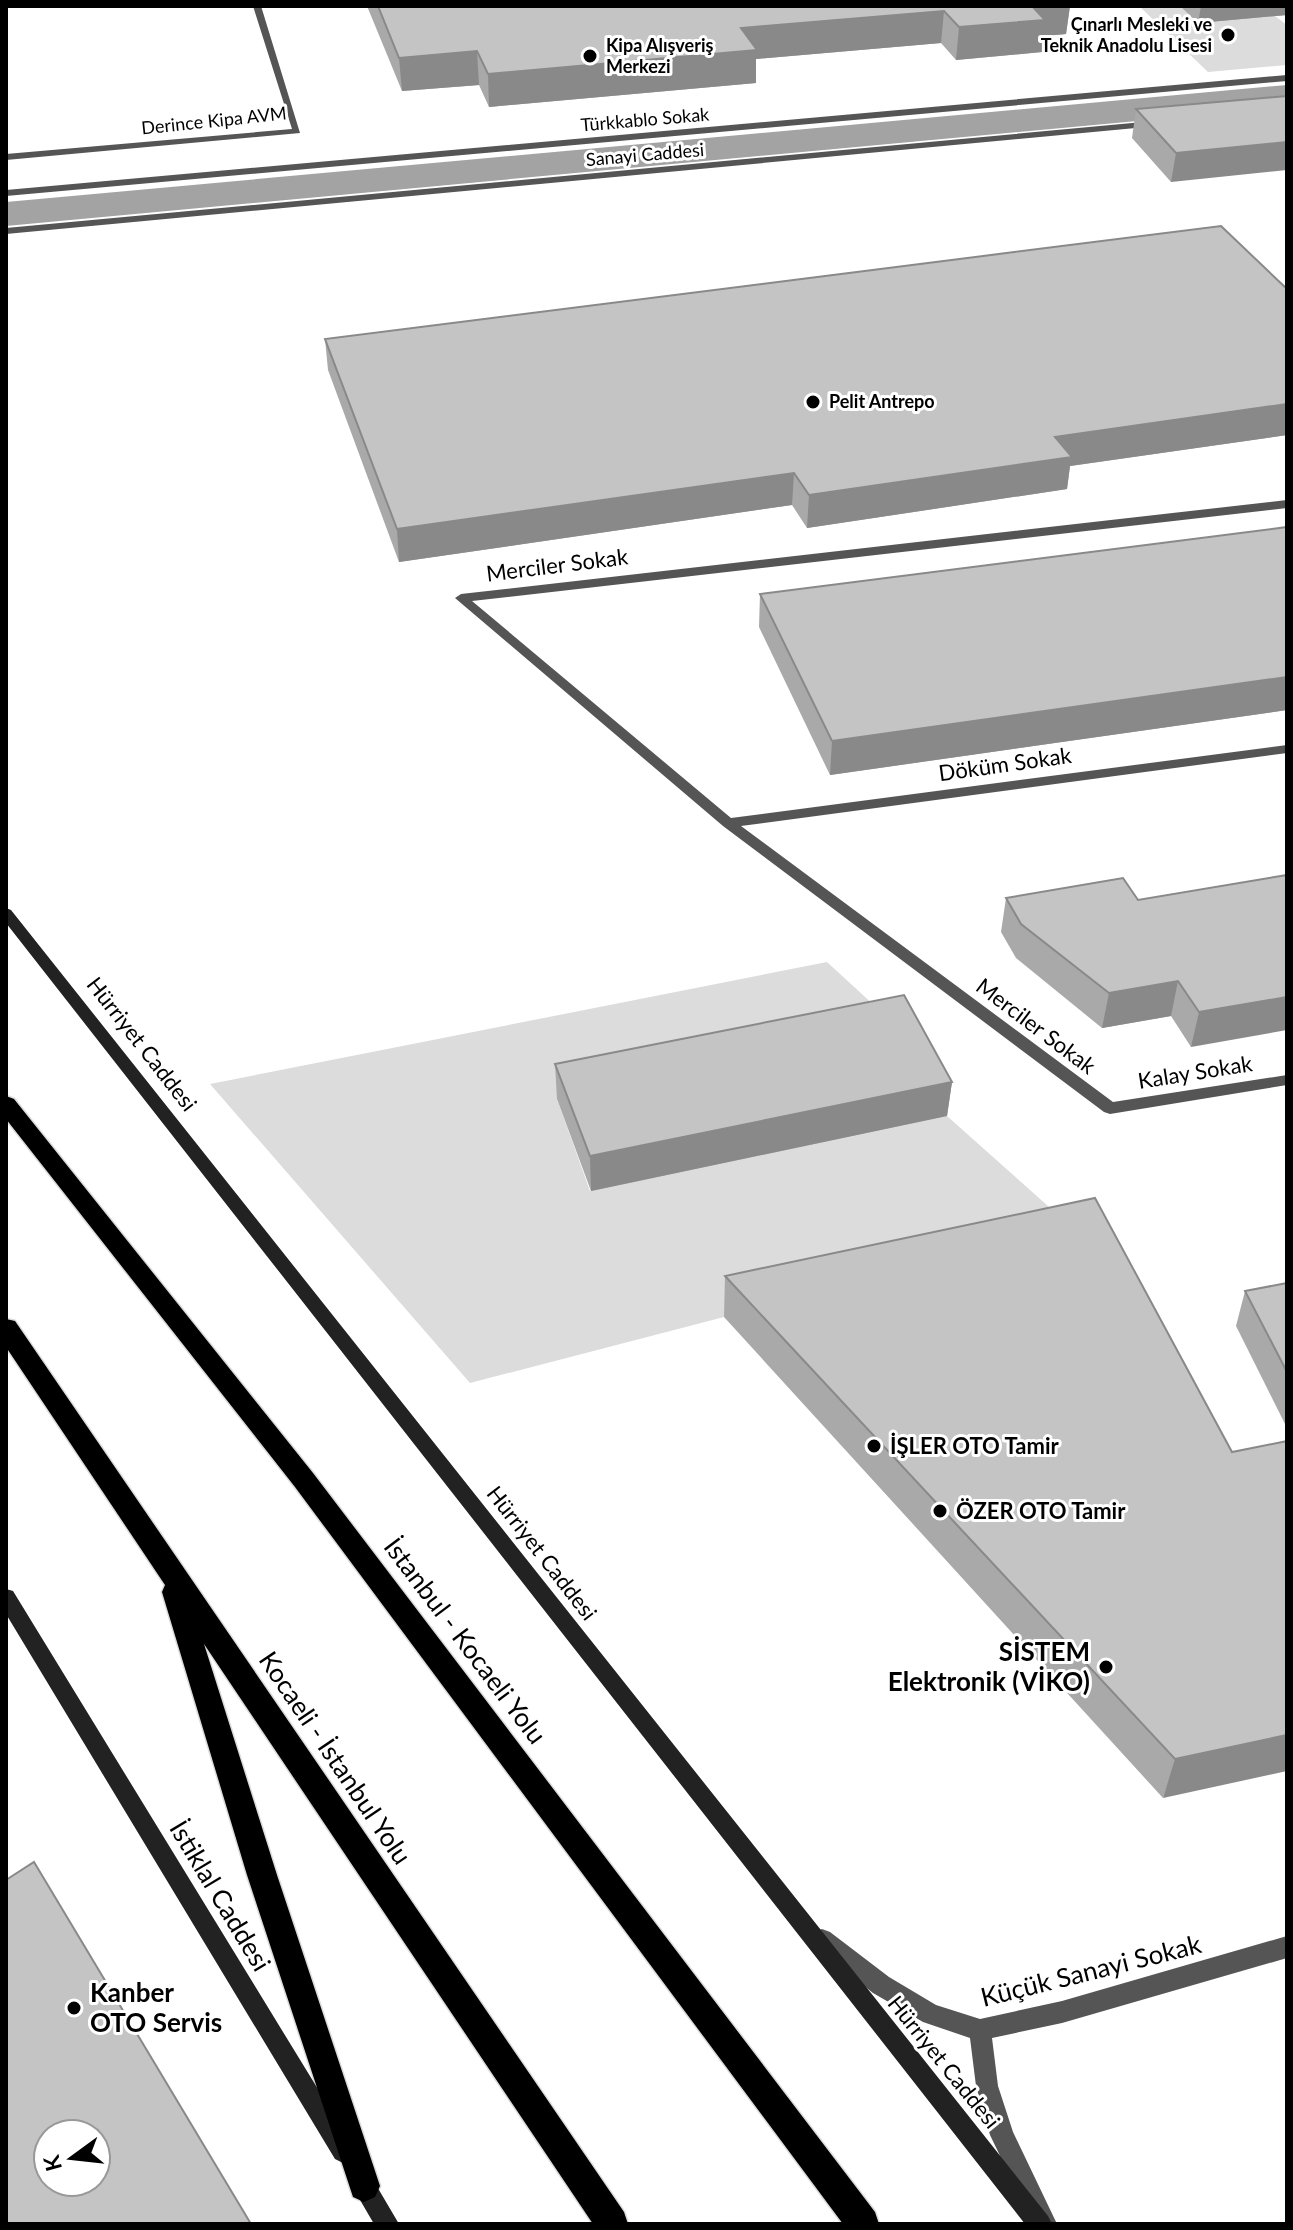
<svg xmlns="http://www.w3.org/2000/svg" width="1293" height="2230" viewBox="0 0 1293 2230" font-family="Lato,sans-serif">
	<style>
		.green { fill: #dcdcdc }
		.water { fill: #a3a3a3 }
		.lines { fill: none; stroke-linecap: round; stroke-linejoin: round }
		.trunk-casing { stroke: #dbdbdb; stroke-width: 3 }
		.service { fill: #555; fill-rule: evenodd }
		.minor { fill: #555; fill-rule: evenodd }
		.secondary { fill: #222; fill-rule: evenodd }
		.trunk { fill: #000; fill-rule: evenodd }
		.wall { fill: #a9a9a9 }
		.shaded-wall { fill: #898989 }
		.building { fill: #c4c4c4; stroke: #898989; stroke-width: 2; fill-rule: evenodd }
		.poi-dot { fill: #000; stroke: #fff; stroke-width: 3 }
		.labels { text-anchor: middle; stroke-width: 6; stroke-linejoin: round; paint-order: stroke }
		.far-poi-label { font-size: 18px; font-weight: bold; fill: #000; stroke: #fff; text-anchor: start }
		.far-street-label { font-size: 18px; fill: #000; stroke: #fff }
		.street-label { font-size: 22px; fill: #000; stroke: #fff }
		.poi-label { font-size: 22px; font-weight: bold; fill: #000; stroke: #fff; text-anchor: start }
		.near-street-label { font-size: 26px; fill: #000; stroke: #fff }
		.near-poi-label { font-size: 26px; font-weight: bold; fill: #000; stroke: #fff; text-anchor: end }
	</style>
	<rect width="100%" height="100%" fill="#fff"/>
	<path class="green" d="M1139 6H1180L1275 16 1287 25V65L1208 72Z
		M827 962 901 1030 557 1099 590 1191 947 1116 1086 1240 724 1317 470 1383 210 1084Z"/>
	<path class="water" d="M1287 85V107L6 226V202Z"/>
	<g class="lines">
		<g class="trunk-casing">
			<path id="trunk" d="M6 1096 14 1099 313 1473 875 2212 879 2224H843L295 1487 6 1119Z
				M6 1319 15 1321 624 2212 628 2224H593L204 1644 277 1875 380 2186 375 2197 364 2202 353 2197 247 1875 162 1592 165 1585 6 1347Z"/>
		</g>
		<path class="service" d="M253 6H261L300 133 6 160V154L292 129Z"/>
		<path class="minor" d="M1287 75V81L6 196V190Z
			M1154 121 1159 124 1157 126 6 234V228Z
			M1287 500V508L472 601 731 818 1287 745V753L741 826 1113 1102 1287 1075V1085L1110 1114 1104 1112 723 826 455 598 461 594Z
			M822 1929 830 1932 889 1977 936 2005 980 2019 1062 2001 1287 1936V1958L1062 2023 992 2038 998 2086 1013 2132 1057 2224H1033L990 2135 976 2086 970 2038 923 2022 873 1993 814 1946 811 1939 814 1932Z"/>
		<path class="secondary" d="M6 908 11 910 1048 2216 1052 2224H1025L6 923Z
			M6 1589 13 1591 351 2143 355 2151 351 2159 343 2163 335 2159 6 1614Z
			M361 2169 369 2173 399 2224H374L349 2181 353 2173Z"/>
		<use href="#trunk" class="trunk"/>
	</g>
	<path class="wall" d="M367 6H1070L1066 34 1044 36 1042 52 956 60 941 43 756 59V83L489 107 479 85 402 91Z
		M1180 6H1287V15L1198 23Z
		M1287 96 1171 182 1132 138 1136 109Z
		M1287 289V435L1070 466 1067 489 807 528 792 505 399 562 328 370 325 339Z
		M1287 527V710L830 775 759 627 760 594Z
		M1287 875 1191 1047 1171 1016 1102 1028 1016 958 1001 932 1006 898 1138 900Z
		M555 1064 952 1082 947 1116 591 1191 557 1099Z
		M725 1276 1232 1452 1287 1441 1163 1798 724 1317Z
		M1287 1283V1428L1236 1326 1245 1291Z"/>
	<path class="shaded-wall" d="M1031 6H1070L1066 34 1044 36 1042 52 956 60 959 27Z
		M1201 6H1287V15L1198 23Z
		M944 11 941 43 756 59V83L489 107 488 74 741 28Z
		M477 51 479 85 402 91 399 58Z
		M1287 142V170L1171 182 1176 153Z
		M1287 404V435L1070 466 1067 489 807 528 809 495 1055 437Z
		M794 473 792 505 399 562 397 529Z
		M1287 677V710L830 775 832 741Z
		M1178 981 1171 1016 1102 1028 1109 993Z
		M1287 997V1030L1191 1047 1199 1012Z
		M952 1082 947 1116 591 1191 590 1156Z
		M1287 1735V1771L1163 1798 1175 1759Z"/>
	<path class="building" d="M378 6H1032L1045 20 959 27 944 11 741 28 757 50 488 74 477 51 399 58Z
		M1287 96V142L1176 153 1136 109Z
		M1221 226 1287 289V404L1055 437 1072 457 809 495 794 473 397 529 325 339Z
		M1287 527V677L832 741 760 594Z
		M1287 875V997L1199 1012 1178 981 1109 993 1021 924 1006 898 1123 878 1138 900Z
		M904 995 952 1082 590 1156 555 1064Z
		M1095 1198 1232 1452 1287 1441V1735L1175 1759 725 1276Z
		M1287 1283V1372L1245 1291Z
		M34 1862 251 2224H6V1880ZM48 2134H96V2182H48Z"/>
	<g class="poi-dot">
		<circle cx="1228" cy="35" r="8"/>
		<circle cx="590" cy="56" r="8"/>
		<circle cx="813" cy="402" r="8"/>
		<circle cx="874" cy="1446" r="8"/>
		<circle cx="940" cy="1511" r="8"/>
		<circle cx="1106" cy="1667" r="8"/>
		<circle cx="74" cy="2008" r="8"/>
	</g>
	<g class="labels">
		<g class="far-poi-label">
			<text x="1212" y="31" text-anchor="end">Çınarlı Mesleki ve<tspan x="1212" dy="21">Teknik Anadolu Lisesi</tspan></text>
			<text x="606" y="52">Kipa Alışveriş<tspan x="606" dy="21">Merkezi</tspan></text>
			<text x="829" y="408">Pelit Antrepo</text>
		</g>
		<g class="far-street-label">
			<text transform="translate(645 120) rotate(-5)" y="6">Türkkablo Sokak</text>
			<text transform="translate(214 121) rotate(-6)" y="6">Derince Kipa AVM</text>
			<text transform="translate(645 155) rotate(-5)" y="6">Sanayi Caddesi</text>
		</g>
		<g class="street-label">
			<text transform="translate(557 565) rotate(-7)" y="8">Merciler Sokak</text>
			<text transform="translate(1005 764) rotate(-8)" y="8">Döküm Sokak</text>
			<text transform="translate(1036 1026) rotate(37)" y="8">Merciler Sokak</text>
			<text transform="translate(142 1044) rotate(52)" y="8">Hürriyet Caddesi</text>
			<text transform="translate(1195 1072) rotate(-9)" y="8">Kalay Sokak</text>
			<text transform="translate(542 1553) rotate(52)" y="8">Hürriyet Caddesi</text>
			<text transform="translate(944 2062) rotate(51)" y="8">Hürriyet Caddesi</text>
		</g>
		<g class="poi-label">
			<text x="890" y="1454">İŞLER OTO Tamir</text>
			<text x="956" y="1519">ÖZER OTO Tamir</text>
		</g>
		<g class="near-street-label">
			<text transform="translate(465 1641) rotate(53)" y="9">İstanbul - Kocaeli Yolu</text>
			<text transform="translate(335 1758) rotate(56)" y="9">Kocaeli - İstanbul Yolu</text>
			<text transform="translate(220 1896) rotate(59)" y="9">İstiklal Caddesi</text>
			<text transform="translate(1091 1971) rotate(-14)" y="9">Küçük Sanayi Sokak</text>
		</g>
		<g class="near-poi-label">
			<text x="1090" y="1661">SİSTEM<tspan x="1090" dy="30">Elektronik (VİKO)</tspan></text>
			<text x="90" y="2002" text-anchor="start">Kanber<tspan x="90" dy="30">OTO Servis</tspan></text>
		</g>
	</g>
	<rect width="1293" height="2230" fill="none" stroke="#000000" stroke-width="16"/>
	<g transform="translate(72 2158) rotate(255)"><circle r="38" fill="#ffffff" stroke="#999999" stroke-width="2"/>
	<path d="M0-6L14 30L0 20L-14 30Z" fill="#000000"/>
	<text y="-12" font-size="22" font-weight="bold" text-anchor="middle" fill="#000000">K</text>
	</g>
</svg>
